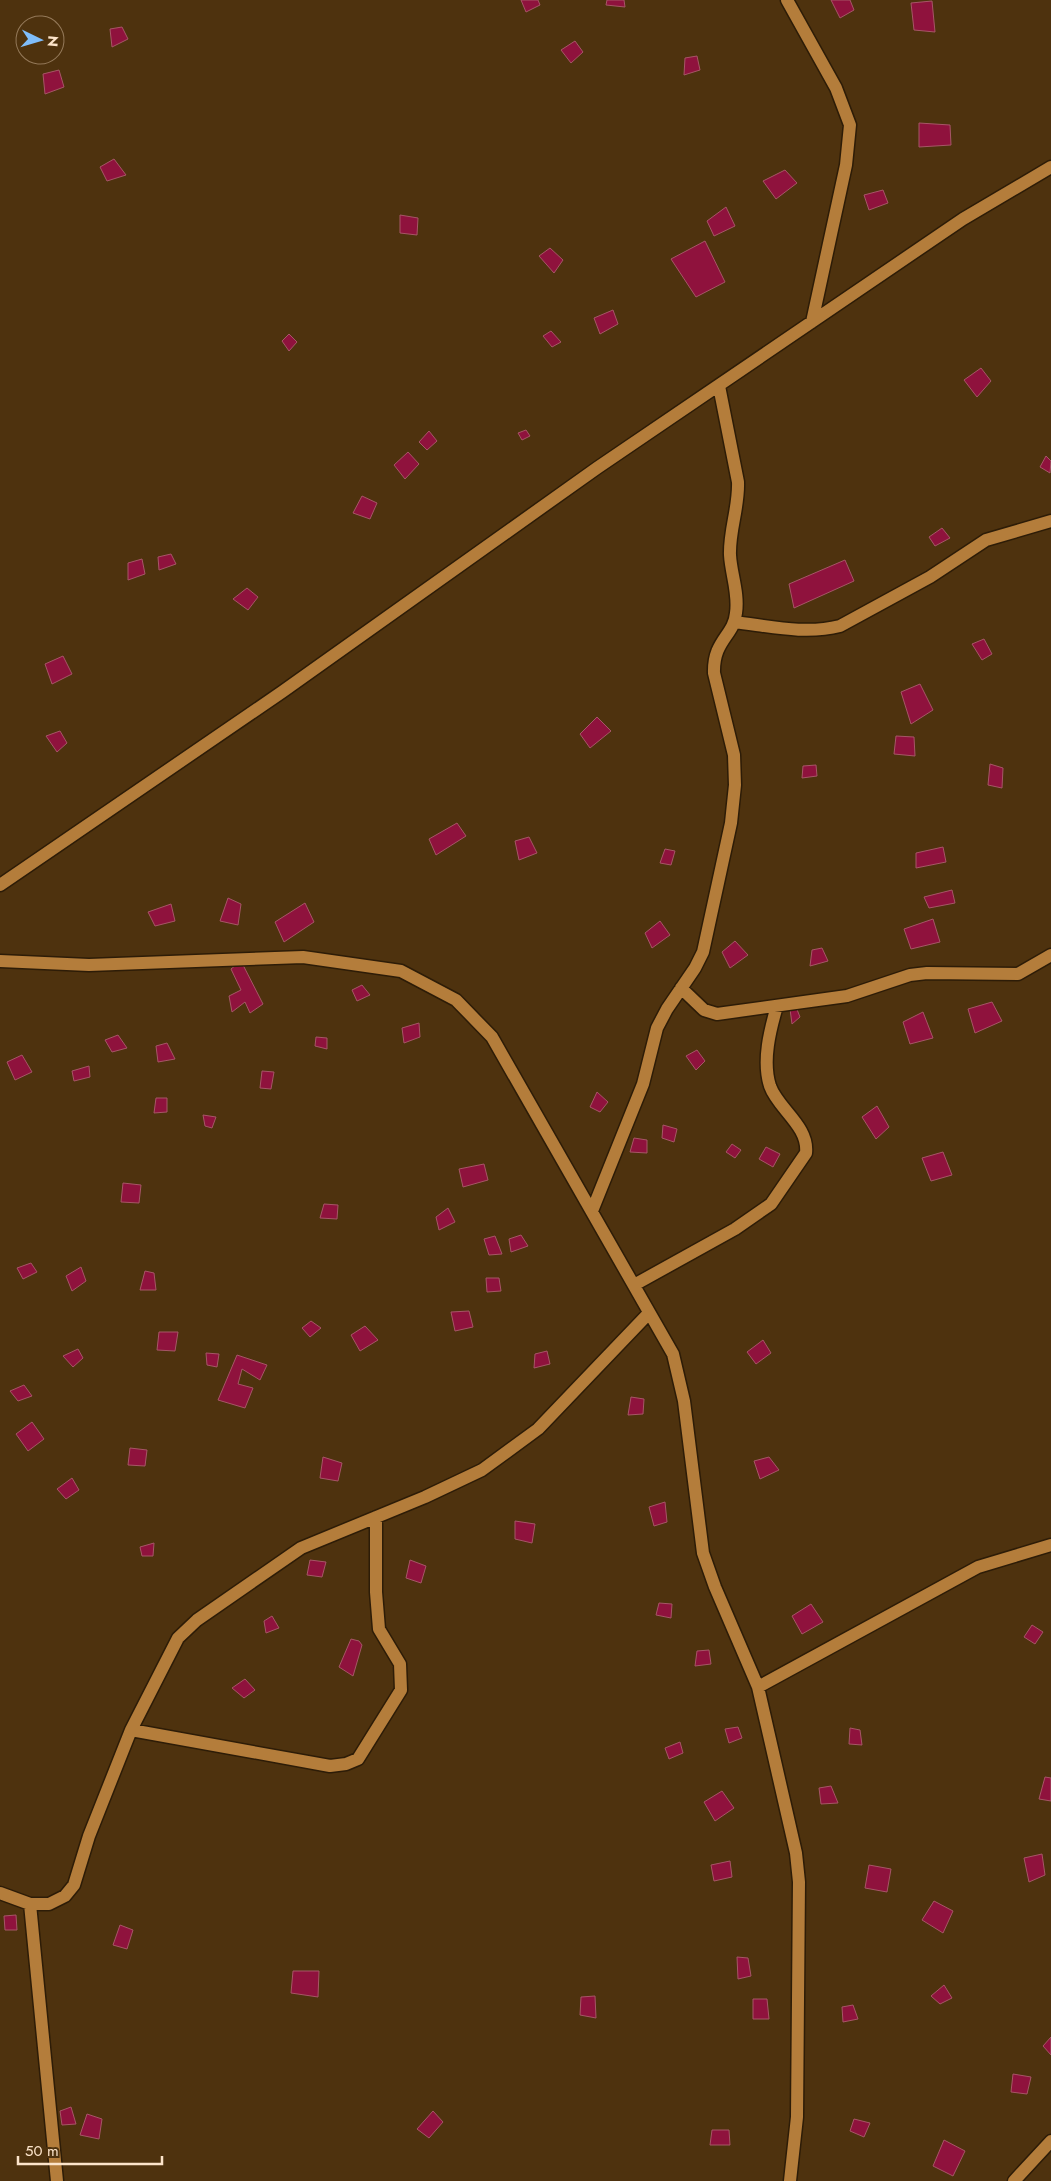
<svg xmlns="http://www.w3.org/2000/svg" width="1051" height="2181" viewBox="0 0 1051 2181" font-family="Jost,sans-serif">
	<style>
		.building { fill: #8f123d; stroke: #a65666 }
		.lines { fill: none; stroke-linecap: round; stroke-linejoin: round }
		.minor-casing { stroke: #2d1c07; stroke-width: 15 }
		.minor { stroke: #b47d3b; stroke-width: 12 }
	</style>
	<rect width="100%" height="100%" fill="#4e320e"/>
	<path class="building" d="M521 0H538L540 5 526 12Z
		M607 0H624L625 7 606 5Z
		M831 0H850L854 10 840 18Z
		M932 1 935 32 914 30 911 3Z
		M122 27 128 39 112 47 110 29Z
		M575 41 583 52 571 63 561 50Z
		M697 56 700 70 684 75 685 58Z
		M59 70 64 87 45 94 43 74Z
		M919 123 950 125 951 145 919 147Z
		M114 159 126 175 107 181 100 167Z
		M785 170 797 183 776 199 763 181Z
		M883 190 888 203 869 210 864 195Z
		M726 207 735 226 714 236 707 221Z
		M400 215 418 218 417 235 400 233Z
		M705 241 725 282 696 297 671 259Z
		M550 248 563 260 554 273 539 256Z
		M613 310 618 324 600 334 594 318Z
		M551 331 561 342 552 347 543 336Z
		M289 334 297 342 289 351 282 341Z
		M981 368 991 381 977 397 964 380Z
		M526 430 530 436 522 440 518 433Z
		M429 431 437 441 427 450 419 442Z
		M408 452 419 464 405 479 394 465Z
		M1046 456 1051 461 1050 473 1040 467Z
		M362 496 377 503 370 519 353 513Z
		M942 528 950 538 935 546 929 537Z
		M171 554 176 564 159 570 158 557Z
		M142 559 145 574 128 580V563Z
		M845 560 854 581 794 608 789 584Z
		M247 588 258 597 248 610 233 599Z
		M984 639 992 654 982 660 972 644Z
		M63 656 72 674 52 684 45 664Z
		M920 684 933 710 911 724 901 692Z
		M597 717 611 731 590 748 580 734Z
		M60 731 67 743 57 752 46 736Z
		M896 736 914 737 915 756 894 754Z
		M990 764 1003 768 1002 788 988 785Z
		M816 765 817 776 802 778 803 766Z
		M457 823 466 836 436 855 429 839Z
		M529 837 537 853 519 860 515 841Z
		M943 847 946 862 916 868V853Z
		M665 849 675 851 671 865 660 863Z
		M952 890 955 903 929 908 924 897Z
		M228 898 241 904 238 925 220 921Z
		M305 903 314 922 284 942 275 922Z
		M171 904 175 921 155 926 148 912Z
		M933 919 940 942 911 949 904 929Z
		M660 921 670 935 652 948 645 933Z
		M735 941 748 955 730 968 722 952Z
		M822 948 828 961 810 966 812 950Z
		M241 961 263 1004 250 1013 245 1002 232 1012 229 996 241 990 231 969Z
		M362 985 370 995 357 1001 352 990Z
		M992 1002 1002 1021 975 1033 968 1009Z
		M796 1007 800 1017 792 1024 790 1009Z
		M923 1012 933 1038 910 1044 903 1022Z
		M419 1023 420 1037 404 1043 402 1028Z
		M118 1035 127 1048 112 1052 105 1040Z
		M316 1037 327 1038V1049L315 1046Z
		M167 1043 175 1059 158 1062 156 1046Z
		M697 1050 705 1061 696 1070 686 1056Z
		M22 1055 32 1072 15 1080 7 1062Z
		M89 1066 90 1077 74 1081 72 1071Z
		M262 1071 274 1072 271 1089 260 1088Z
		M597 1092 608 1102 600 1112 590 1107Z
		M156 1098H167V1112L154 1113Z
		M877 1106 889 1127 876 1139 862 1117Z
		M203 1115 216 1117 212 1128 205 1126Z
		M663 1125 677 1129 674 1142 662 1138Z
		M634 1138 647 1140V1153L630 1152Z
		M732 1144 741 1150 735 1158 726 1152Z
		M766 1147 780 1154 773 1167 759 1159Z
		M943 1152 952 1175 931 1181 922 1158Z
		M484 1164 488 1180 463 1187 459 1169Z
		M123 1183 141 1185 139 1203 121 1202Z
		M324 1204 338 1205 337 1219 320 1218Z
		M448 1208 455 1222 439 1230 436 1217Z
		M521 1235 528 1246 511 1252 509 1239Z
		M495 1236 502 1254 489 1255 484 1239Z
		M31 1263 37 1272 23 1279 17 1268Z
		M81 1267 86 1281 72 1291 66 1276Z
		M145 1271 154 1273 156 1290H140Z
		M486 1278H499L501 1291 487 1292Z
		M469 1311 473 1327 455 1331 451 1312Z
		M311 1321 321 1328 310 1337 302 1328Z
		M365 1326 378 1340 360 1351 351 1335Z
		M159 1332H178L175 1351 157 1350Z
		M763 1340 771 1353 756 1364 747 1352Z
		M78 1349 83 1358 73 1367 63 1356Z
		M547 1351 550 1364 534 1368 535 1354Z
		M206 1353 219 1354 217 1367 207 1365Z
		M237 1355 267 1365 260 1380 242 1369 238 1384 253 1388 245 1408 218 1400Z
		M24 1385 32 1396 18 1401 10 1391Z
		M631 1397 644 1399 643 1414 628 1415Z
		M32 1422 44 1439 28 1451 16 1434Z
		M130 1448 147 1450 145 1466 128 1465Z
		M323 1457 342 1463 338 1481 320 1478Z
		M769 1457 779 1470 760 1479 754 1461Z
		M72 1478 79 1490 66 1499 57 1489Z
		M665 1502 667 1522 654 1526 649 1507Z
		M515 1521 535 1524 532 1543 515 1539Z
		M154 1543 153 1556H142L140 1547Z
		M310 1560 326 1562 322 1577 307 1575Z
		M410 1560 426 1566 421 1583 406 1578Z
		M659 1603 672 1604 671 1618 656 1615Z
		M811 1604 823 1622 802 1634 792 1616Z
		M272 1616 279 1628 266 1633 264 1621Z
		M1032 1625 1043 1632 1035 1644 1024 1637Z
		M351 1639 359 1641 362 1645 353 1676 339 1667Z
		M709 1650 711 1664 695 1666 697 1651Z
		M245 1679 255 1690 244 1698 232 1688Z
		M738 1727 742 1738 729 1743 725 1729Z
		M850 1728 860 1730 862 1745 849 1744Z
		M680 1742 683 1753 669 1759 665 1748Z
		M1045 1777 1051 1778V1801L1039 1799Z
		M831 1786 838 1803 821 1804 819 1788Z
		M722 1791 734 1808 715 1821 704 1802Z
		M1042 1854 1045 1875 1029 1882 1024 1858Z
		M730 1861 732 1877 714 1881 711 1865Z
		M869 1865 891 1869 887 1892 865 1888Z
		M934 1901 953 1911 943 1933 922 1920Z
		M16 1915 17 1930H5L4 1916Z
		M120 1925 133 1930 127 1949 113 1945Z
		M737 1957 748 1958 751 1976 738 1979Z
		M293 1971H319L318 1997 291 1993Z
		M944 1985 952 1998 940 2004 931 1996Z
		M595 1996 596 2018 580 2015 581 1997Z
		M753 1999H767L769 2019H753Z
		M853 2005 858 2019 843 2022 842 2007Z
		M1051 2037V2055L1043 2046Z
		M1013 2074 1031 2077 1027 2094 1011 2092Z
		M71 2107 76 2124 62 2125 60 2111Z
		M433 2111 443 2122 429 2138 417 2129Z
		M87 2114 102 2119 99 2139 80 2135Z
		M854 2119 870 2123 864 2137 850 2131Z
		M712 2130H729L730 2145H710Z
		M944 2140 965 2151 953 2176 933 2166Z"/>
	<g class="lines">
		<g class="minor-casing">
			<path id="minor" d="M787 0 836 88 850 125 846 165 812 322
				M734 622C769 626 805 635 840 626L930 577 986 540 1051 521
				M0 885 282 692 597 468 963 219 1051 167
				M0 961 89 965 303 957 401 971 456 1000 492 1037 673 1354 684 1401 703 1553 715 1587 758 1687 796 1853 799 1882 797 2117 790 2181
				M681 988 704 1010 717 1014 847 996 910 975 927 973 1018 974 1051 955
				M592 1211 643 1084 657 1028 667 1009 695 968 703 952 731 823 735 785 734 755 714 673C713 640 734 636 736 613 739 593 731 574 730 555 729 531 739 507 738 482L719 386
				M634 1285 735 1229 771 1204 806 1153C809 1126 778 1109 770 1086 762 1061 770 1030 777 1006
				M758 1687 978 1567 1051 1545
				M131 1730 330 1766 346 1764 358 1759 401 1690 400 1664 379 1629 376 1592V1517
				M0 1893 30 1904H49L65 1896 74 1885 89 1836 131 1730 178 1638 197 1620 301 1548 425 1497 482 1470 538 1429 649 1313
				M30 1904 57 2181
				M1014 2181 1051 2141"/>
		</g>
		<use href="#minor" class="minor"/>
	</g>
	<g transform="translate(40 40) rotate(95)"><circle r="24" fill="#4e320e" stroke="#947959"/>
	<path d="M0-4L9 19L0 12L-9 19Z" fill="#7fbdfa"/>
	<text y="-8" font-size="14" font-weight="bold" text-anchor="middle" fill="#fce4ca">N</text>
	</g>
	<path d="M18 2156v8h144v-8" fill="none" stroke="#fce4ca" stroke-width="2.5"/>
	<text x="25" y="2156" font-size="15" fill="#fce4ca" stroke="#4e320e" stroke-width="4" paint-order="stroke">50 m</text>
</svg>
